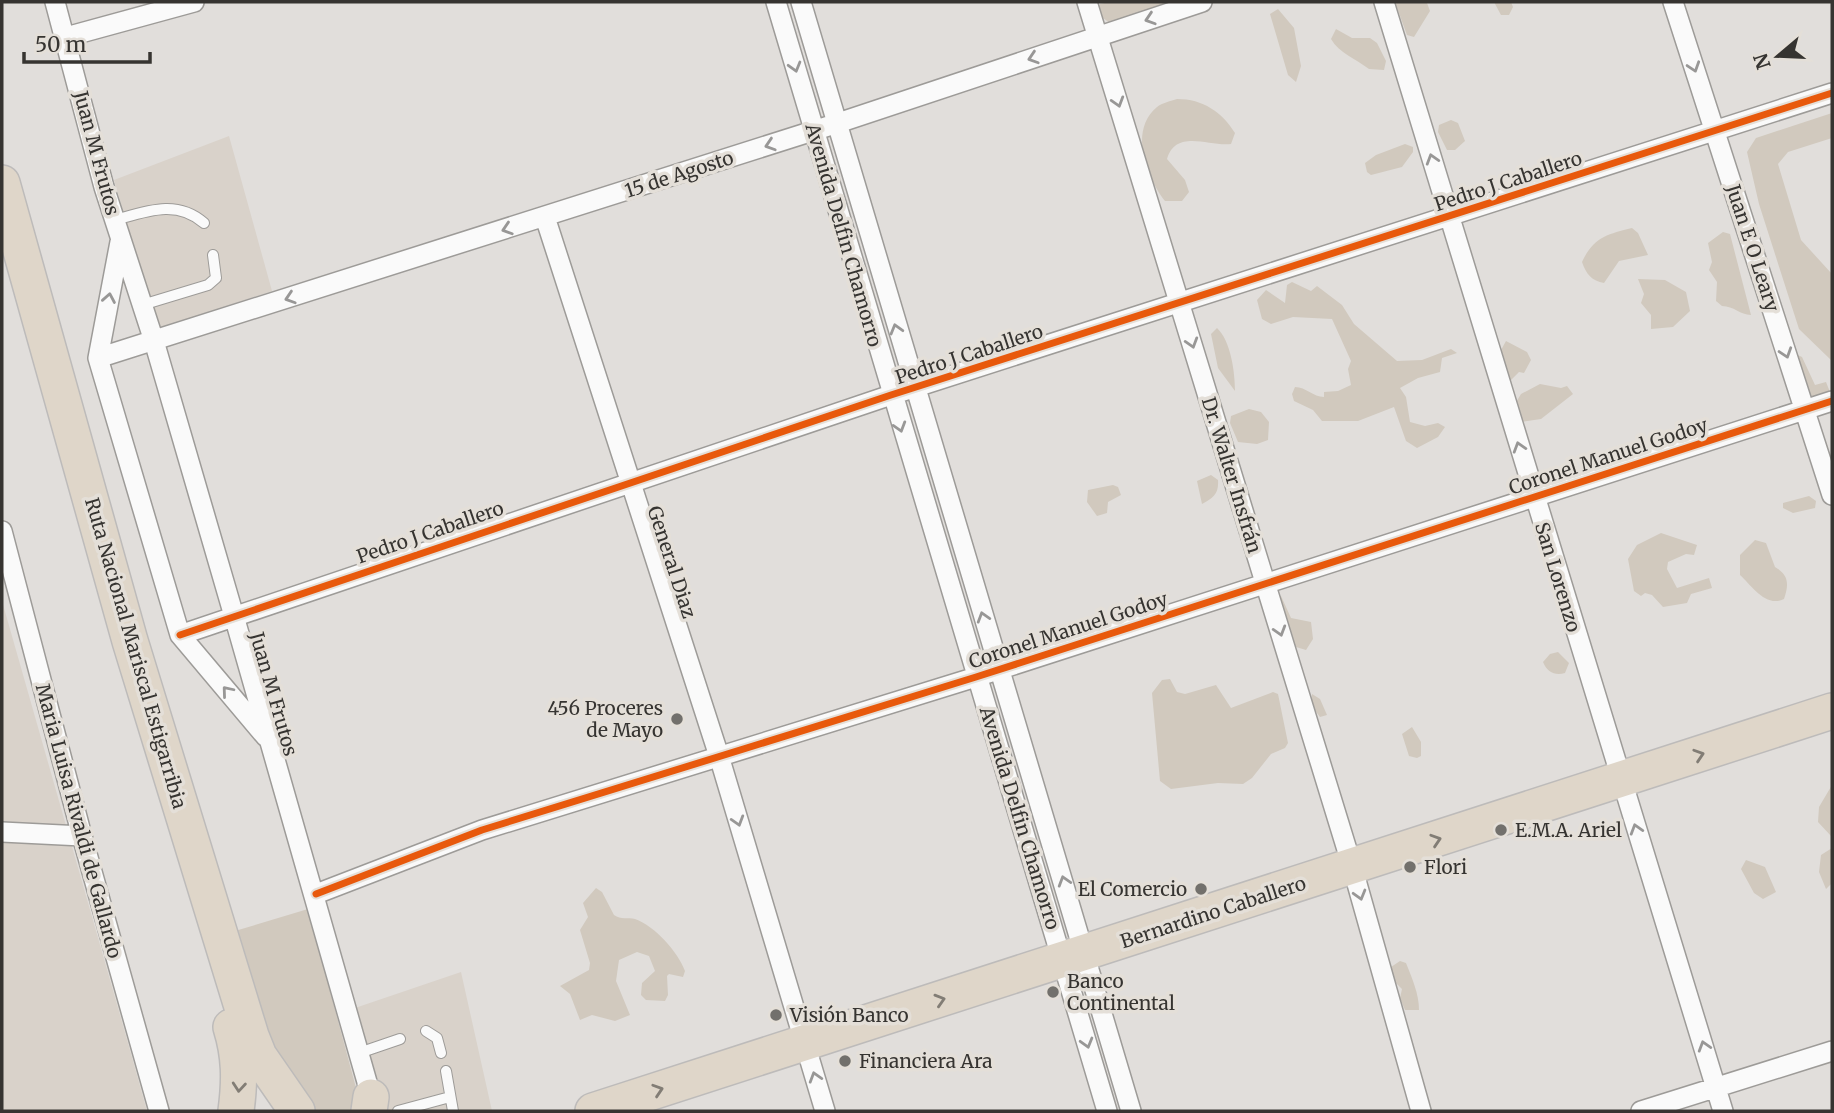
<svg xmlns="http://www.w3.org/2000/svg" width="1834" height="1113" viewBox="0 0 1834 1113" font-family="Merriweather,serif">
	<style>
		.built { fill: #d9d2ca }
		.green { fill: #d1c9be }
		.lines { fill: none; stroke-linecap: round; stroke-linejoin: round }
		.lane-casing { stroke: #9d9b98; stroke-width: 12 }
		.street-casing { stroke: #9d9b98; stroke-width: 22 }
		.highway-casing { stroke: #bdbbba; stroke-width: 38 }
		.lane { stroke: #fafafa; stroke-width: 10 }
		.street { stroke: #fafafa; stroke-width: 19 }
		.highway { stroke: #dfd6c9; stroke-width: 35 }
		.cycleway-casing { stroke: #e4dfd8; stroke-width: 11 }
		.cycleway { stroke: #e8590c; stroke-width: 7 }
		.oneway { stroke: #989796 }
		.oneway2 { stroke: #827d75 }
		.poi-dot { fill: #72706c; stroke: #e4dfd8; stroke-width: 2.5 }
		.labels { text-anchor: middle; stroke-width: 7; stroke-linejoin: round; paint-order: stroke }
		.street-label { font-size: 19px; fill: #363431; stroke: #e4dfd8 }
		.poi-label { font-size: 19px; fill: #363431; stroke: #e4dfd8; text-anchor: start }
	</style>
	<rect width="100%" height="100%" fill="#e1dedb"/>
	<path class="built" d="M229 136 272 291 158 329 114 180Z
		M2 601 128 1043 147 1111H2Z
		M461 972 492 1111H384L355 1008Z"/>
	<path class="green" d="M1109 2H1189L1114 26 1096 13 1100 4Z
		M1395 2 1427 3 1430 11 1414 37 1407 35Z
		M1494 2H1511L1513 7 1509 15H1501Z
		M1278 9 1294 28 1301 66 1296 82 1288 75 1270 14Z
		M1336 29 1352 38H1370L1377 43 1386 61 1384 70 1369 69C1356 59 1339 53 1331 39Z
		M1177 99C1203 99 1222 112 1235 133L1231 144C1210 147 1176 128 1167 159L1185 180 1189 192 1182 201H1165C1147 178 1128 131 1157 107 1162 103 1171 101 1177 99Z
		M1832 113V138L1788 152 1778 164 1801 240 1832 274V361L1799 329 1759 204 1747 152 1756 138Z
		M1451 120 1458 123 1465 141 1455 150H1447L1438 132 1439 125Z
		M1405 144 1413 147V152L1402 167 1371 175 1367 172 1365 163 1376 155Z
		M1632 228 1638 233 1648 255 1619 261 1604 283C1592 281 1586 274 1582 262 1593 238 1607 234 1632 228Z
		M1723 232 1730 234 1751 315C1740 315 1734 306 1722 306L1716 301 1717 282 1709 270 1712 262 1708 243Z
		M1638 279 1665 280 1686 292 1690 311 1673 327 1651 329V315L1641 303 1644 294Z
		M1292 282 1311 291 1317 286 1342 305 1354 324 1397 361 1422 360 1451 349 1457 353 1442 358 1440 372 1418 378 1400 388 1406 397 1410 422 1425 426 1438 423 1445 427 1438 437 1417 448 1406 441 1394 407 1358 421H1322L1313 410 1294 401 1292 394 1295 387C1306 387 1313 397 1324 397V392L1338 391 1351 385 1348 369 1351 361 1332 319 1293 317 1271 324 1262 319 1257 300 1266 290 1285 303 1287 285Z
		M1217 328C1231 341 1235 373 1235 391L1218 368 1211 334Z
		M1506 341 1527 352 1531 360 1524 373 1519 372 1510 381 1506 380 1495 361Z
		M1793 353 1802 357 1815 385 1826 382 1832 397 1810 402Z
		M1540 384 1561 388 1567 386 1573 394 1541 419 1521 422 1515 404 1521 394Z
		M1249 409 1261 412 1269 422 1268 440 1257 444 1238 442 1230 423 1231 416Z
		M1211 475 1218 480C1219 494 1213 498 1202 504L1197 481Z
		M1113 485 1118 487 1121 495 1108 502 1107 513 1097 516 1087 502 1088 490Z
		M1809 496 1816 501 1815 508 1793 513 1783 508V503Z
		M1661 533 1697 545 1694 555 1686 554 1668 562 1667 569 1677 588 1709 578 1712 588 1691 594 1687 603 1663 607 1652 595 1645 593 1641 596 1634 591 1628 559 1637 545Z
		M1755 540 1766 543 1775 567C1789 575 1789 584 1784 599 1766 608 1752 586 1740 575V555Z
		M1281 596 1291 618 1311 622 1313 639 1306 650 1296 647 1278 609V597Z
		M1558 652 1569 663 1565 673C1555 676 1547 672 1543 662L1550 654Z
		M1170 679 1177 692 1185 694 1216 685 1231 708 1273 692 1278 694 1288 743 1285 748 1271 754 1252 778 1243 784 1218 783 1171 789 1160 781 1152 693 1162 680Z
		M1312 694 1320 699 1327 715 1320 717 1311 705Z
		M1412 727 1421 742V756L1417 758 1409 756 1402 734Z
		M1832 785V836H1831L1818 822 1819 807Z
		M1832 848V883L1826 889 1819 872 1821 855Z
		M1746 860 1765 867 1776 892 1763 899 1754 893 1741 869Z
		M596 888 602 892 614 915C621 920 628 917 635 919 655 926 678 952 685 971L683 977 669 974 667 976 668 995 665 1001 646 1000 641 995 642 983 655 971 649 956 637 952 619 960 616 981 630 1015 615 1021 592 1015 580 1020 570 994 560 986 589 970 590 963 580 930 588 917 583 903Z
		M308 909 359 1099 353 1111H315L273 1057 235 931Z
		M1400 961 1406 963C1412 978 1419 994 1419 1010H1405L1400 998 1402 989 1389 976 1388 969Z"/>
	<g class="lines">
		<g class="lane-casing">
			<path id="lane" d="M115 220C147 211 177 199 204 223
				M142 305 208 285 216 278 213 255
				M426 1031 437 1038 441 1053
				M359 1053 400 1039
				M446 1071 453 1111
				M398 1111 450 1097"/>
		</g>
		<g class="street-casing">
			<path id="street" d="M55 2 104 187 154 341 234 616 373 1103
				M776 2 1107 1111
				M801 2 1131 1111
				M1087 2 1352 866 1421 1111
				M1384 2 1723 1111
				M1673 2 1832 495
				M66 37 194 2
				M545 217 719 756 825 1111
				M120 242 98 358 180 635 266 737
				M98 358 838 123 1202 2
				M2 531 82 836 159 1111
				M180 635 891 395 1832 93
				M2 832 82 836
				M316 894 482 830 976 677 1832 401
				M1641 1111 1832 1051"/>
		</g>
		<g class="highway-casing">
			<path id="highway" d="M2 183 130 641 251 1036 259 1056 297 1111
				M231 1027C240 1056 240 1081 236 1111
				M369 1111 371 1097
				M593 1111 1832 711"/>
		</g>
		<use href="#lane" class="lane"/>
		<use href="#street" class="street"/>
		<use href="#highway" class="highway"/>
		<g class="cycleway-casing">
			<path id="cycleway" d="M180 635 891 395 1832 93
				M316 894 482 830 976 677 1832 401"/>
		</g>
		<use href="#cycleway" class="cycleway"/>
	</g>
	<defs><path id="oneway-chevron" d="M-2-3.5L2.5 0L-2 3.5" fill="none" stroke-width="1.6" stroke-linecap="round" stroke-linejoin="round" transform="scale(1.75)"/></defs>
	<g class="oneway">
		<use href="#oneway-chevron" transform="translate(1150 19) rotate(162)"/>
		<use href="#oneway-chevron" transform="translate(1033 58) rotate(162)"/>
		<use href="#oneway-chevron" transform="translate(795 67) rotate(74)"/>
		<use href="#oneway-chevron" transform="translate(1694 67) rotate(72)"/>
		<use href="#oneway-chevron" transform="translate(1118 102) rotate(73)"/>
		<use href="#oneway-chevron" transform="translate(770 145) rotate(162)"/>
		<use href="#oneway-chevron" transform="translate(1432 159) rotate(-107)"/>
		<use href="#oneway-chevron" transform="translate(507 229) rotate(162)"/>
		<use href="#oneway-chevron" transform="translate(109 298) rotate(-80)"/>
		<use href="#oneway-chevron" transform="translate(290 298) rotate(162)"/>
		<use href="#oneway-chevron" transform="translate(896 329) rotate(-106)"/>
		<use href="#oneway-chevron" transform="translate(1192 343) rotate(73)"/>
		<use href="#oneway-chevron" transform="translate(1786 353) rotate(72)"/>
		<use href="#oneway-chevron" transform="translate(900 427) rotate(73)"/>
		<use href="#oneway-chevron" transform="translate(1519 447) rotate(-107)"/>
		<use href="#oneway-chevron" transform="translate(983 617) rotate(-107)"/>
		<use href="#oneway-chevron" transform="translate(1280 631) rotate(73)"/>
		<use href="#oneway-chevron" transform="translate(227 691) rotate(-130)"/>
		<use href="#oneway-chevron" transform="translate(738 821) rotate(73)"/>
		<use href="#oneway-chevron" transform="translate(1636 829) rotate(-107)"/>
		<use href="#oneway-chevron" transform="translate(1064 881) rotate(-107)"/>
		<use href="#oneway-chevron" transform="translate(1360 895) rotate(74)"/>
		<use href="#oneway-chevron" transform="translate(1087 1043) rotate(74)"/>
		<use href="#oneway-chevron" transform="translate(1704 1046) rotate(-107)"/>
		<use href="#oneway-chevron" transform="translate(815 1077) rotate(-107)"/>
	</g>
	<g class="oneway2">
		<use href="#oneway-chevron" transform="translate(1699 755) rotate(-18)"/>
		<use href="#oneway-chevron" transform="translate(1436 840) rotate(-18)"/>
		<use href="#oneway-chevron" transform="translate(940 1000) rotate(-17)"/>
		<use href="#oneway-chevron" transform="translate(239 1087) rotate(95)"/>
		<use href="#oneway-chevron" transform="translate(658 1090) rotate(-18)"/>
	</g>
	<g class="poi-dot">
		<circle cx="677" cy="719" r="7"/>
		<circle cx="1501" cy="830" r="7"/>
		<circle cx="1410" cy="867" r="7"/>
		<circle cx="1201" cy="889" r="7"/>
		<circle cx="1053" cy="992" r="7"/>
		<circle cx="776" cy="1015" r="7"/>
		<circle cx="845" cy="1061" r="7"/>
	</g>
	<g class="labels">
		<g class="street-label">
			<text transform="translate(97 153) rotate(75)" y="7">Juan M Frutos</text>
			<text transform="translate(679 174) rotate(-18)" y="7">15 de Agosto</text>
			<text transform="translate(1508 181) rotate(-18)" y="7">Pedro J Caballero</text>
			<text transform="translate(844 235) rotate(74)" y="7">Avenida Delfin Chamorro</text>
			<text transform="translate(1753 248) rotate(72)" y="7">Juan E O Leary</text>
			<text transform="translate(969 354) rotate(-18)" y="7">Pedro J Caballero</text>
			<text transform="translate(1608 456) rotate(-18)" y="7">Coronel Manuel Godoy</text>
			<text transform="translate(1232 475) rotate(73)" y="7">Dr. Walter Insfrán</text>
			<text transform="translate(430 532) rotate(-19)" y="7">Pedro J Caballero</text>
			<text transform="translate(672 562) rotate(72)" y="7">General Diaz</text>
			<text transform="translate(1558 577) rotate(73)" y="7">San Lorenzo</text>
			<text transform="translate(1068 630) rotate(-18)" y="7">Coronel Manuel Godoy</text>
			<text transform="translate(136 653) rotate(74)" y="7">Ruta Nacional Mariscal Estigarribia</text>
			<text transform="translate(274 694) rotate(74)" y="7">Juan M Frutos</text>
			<text transform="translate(1020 818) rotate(73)" y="7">Avenida Delfin Chamorro</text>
			<text transform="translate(79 821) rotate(75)" y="7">Maria Luisa Rivaldi de Gallardo</text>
			<text transform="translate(1213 912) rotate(-18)" y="7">Bernardino Caballero</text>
		</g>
		<g class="poi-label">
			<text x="663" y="715" text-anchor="end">456 Proceres<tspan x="663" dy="22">de Mayo</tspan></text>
			<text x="1515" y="837">E.M.A. Ariel</text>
			<text x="1424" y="874">Flori</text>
			<text x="1187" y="896" text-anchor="end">El Comercio</text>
			<text x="1067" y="988">Banco<tspan x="1067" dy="22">Continental</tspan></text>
			<text x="790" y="1022">Visión Banco</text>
			<text x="859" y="1068">Financiera Ara</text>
		</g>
	</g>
	<rect width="1834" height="1113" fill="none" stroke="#363431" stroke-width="7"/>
	<g transform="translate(1778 56) rotate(251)" stroke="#e4dfd8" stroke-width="5" paint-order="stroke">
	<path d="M0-5L12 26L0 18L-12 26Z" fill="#363431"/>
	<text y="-10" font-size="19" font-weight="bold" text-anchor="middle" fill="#363431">N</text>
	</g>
	<path d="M24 52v10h126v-10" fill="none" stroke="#363431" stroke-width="3.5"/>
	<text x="35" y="52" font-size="21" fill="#363431" stroke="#e4dfd8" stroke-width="5" paint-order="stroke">50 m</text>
</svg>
